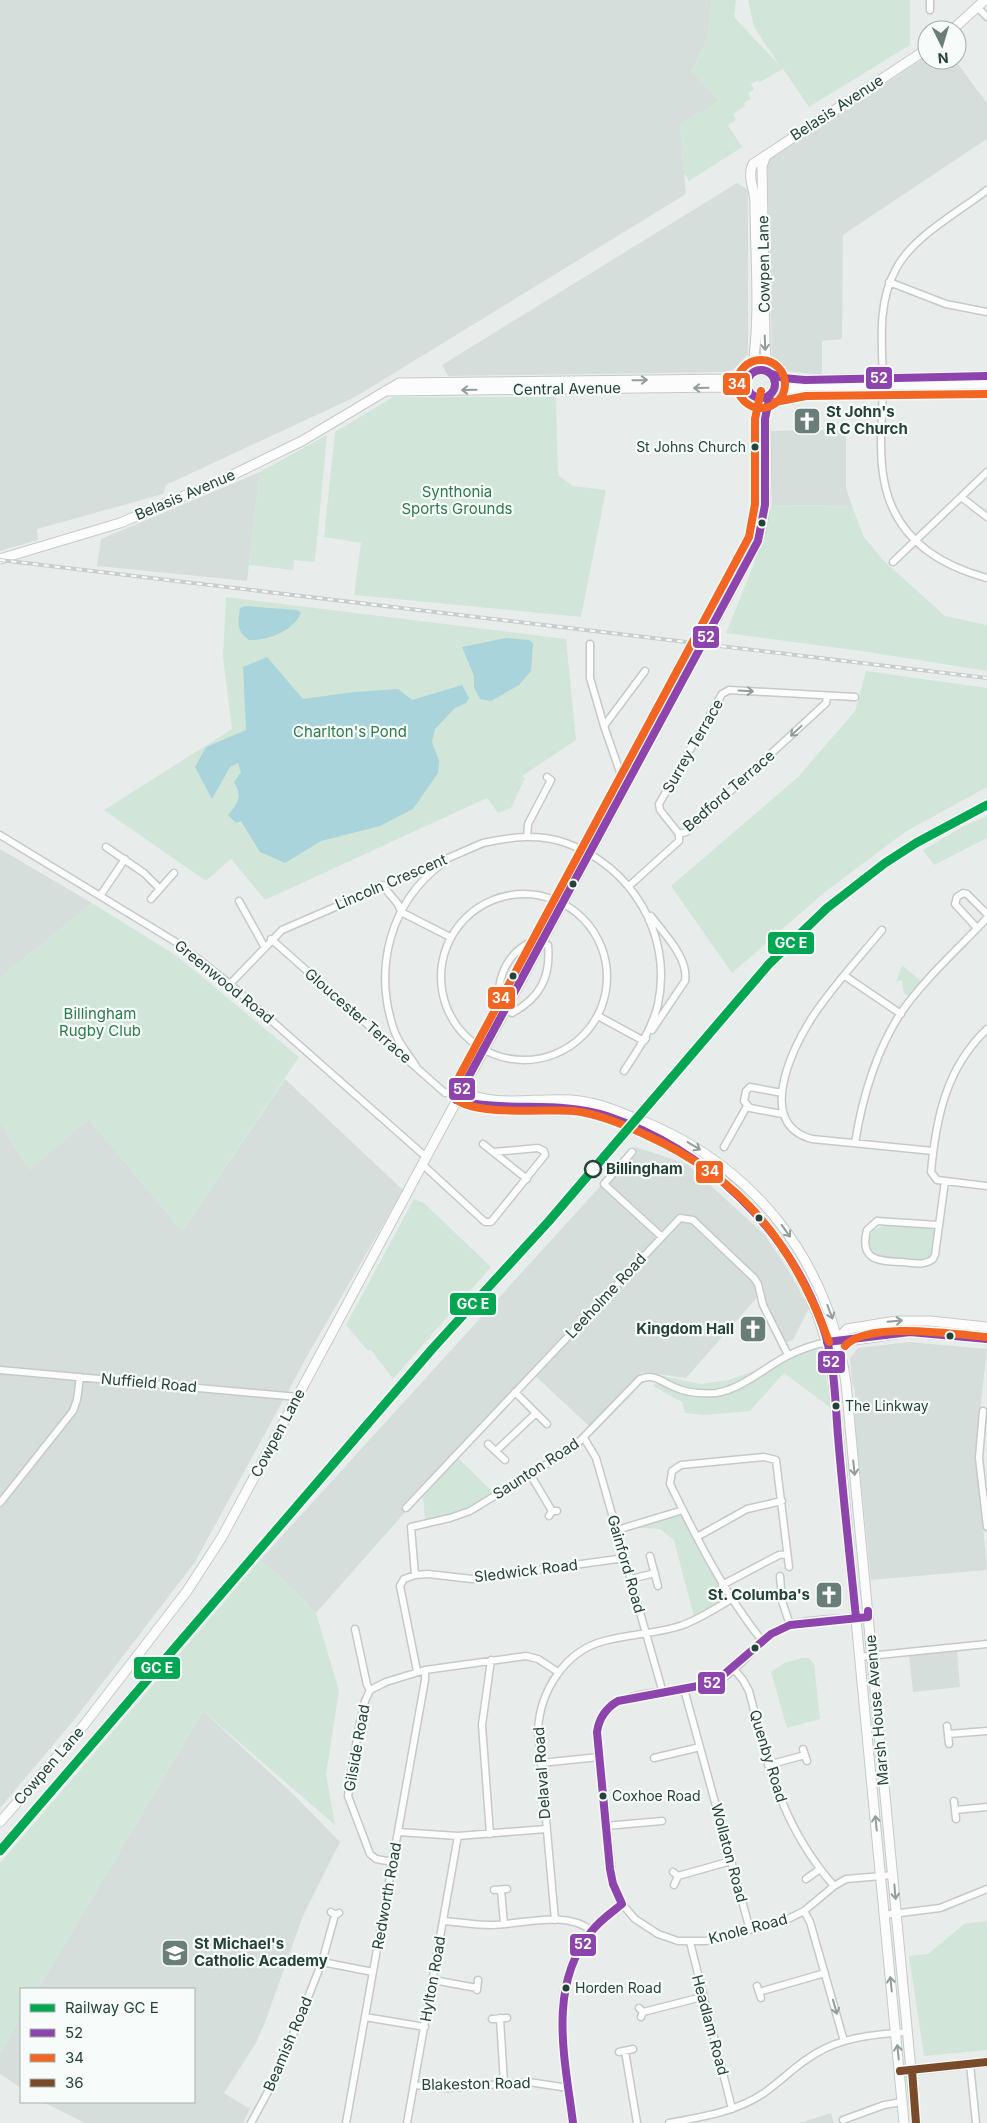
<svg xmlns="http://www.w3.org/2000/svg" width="987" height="2123" viewBox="0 0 987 2123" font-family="Inter,sans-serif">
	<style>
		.built { fill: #d6dedb }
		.green { fill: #d1e6d8 }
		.water { fill: #a9d4db }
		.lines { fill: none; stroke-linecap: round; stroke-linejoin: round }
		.street-casing { stroke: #c5cac8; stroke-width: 9 }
		.secondary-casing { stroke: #c3cbc8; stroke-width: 11 }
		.street { stroke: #fcfcfc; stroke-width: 6 }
		.secondary { stroke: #fcfcfc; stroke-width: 9 }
		.rail-casing { stroke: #c9cdcc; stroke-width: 4 }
		.rail { stroke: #f7fbf9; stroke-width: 2; stroke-dasharray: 5.5; stroke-linecap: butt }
		.secondary-bridge-casing { stroke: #c3cbc8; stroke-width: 11; stroke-linecap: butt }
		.secondary-bridge { stroke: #fcfcfc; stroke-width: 9 }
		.bus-1-casing { stroke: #f7fbf9; stroke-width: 11 }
		.bus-2-casing { stroke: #f7fbf9; stroke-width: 11 }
		.bus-3-casing { stroke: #f7fbf9; stroke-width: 11 }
		.bus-1 { stroke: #8e44ad; stroke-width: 8 }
		.bus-2 { stroke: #f26522; stroke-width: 8 }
		.bus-3 { stroke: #7a4b2a; stroke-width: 8 }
		.rail-1-casing { stroke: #f7fbf9; stroke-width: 12 }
		.rail-1 { stroke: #00a651; stroke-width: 9 }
		.oneway { stroke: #909f9b }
		.bus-dot { fill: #24423a; stroke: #f7fbf9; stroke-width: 2 }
		.stop-dot { fill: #f7fbf9; stroke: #24423a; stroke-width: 2.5 }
		.labels { text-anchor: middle; stroke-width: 4.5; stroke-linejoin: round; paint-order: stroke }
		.bus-label { font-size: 14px; fill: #24423a; stroke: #f7fbf9; text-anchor: start }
		.street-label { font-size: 15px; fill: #24423a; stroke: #f7fbf9 }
		.poi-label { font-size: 15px; font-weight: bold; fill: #24423a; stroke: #f7fbf9; text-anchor: start }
		.park-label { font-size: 15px; fill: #2d7a4b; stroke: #f7fbf9 }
		.stop-label { font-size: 15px; font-weight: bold; fill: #24423a; stroke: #f7fbf9; text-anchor: start }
		.line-badge { stroke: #f7fbf9; stroke-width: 2 }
		.badge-label { font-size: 14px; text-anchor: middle; font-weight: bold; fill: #fff }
	</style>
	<rect width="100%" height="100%" fill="#e8edeb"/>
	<path class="built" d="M0 0H712L707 39 692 71 719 101 680 125 686 194 355 397 166 485 163 494 37 529 38 540 0 551Z
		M927 56V60H955L987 103V139L843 235 842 339 822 341V375L787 371 772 360 767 161Z
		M737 183 748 190V354L731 372 448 376 442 365Z
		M822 430 846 431V488L852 506 772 505 771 431Z
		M260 472 247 581 97 566 101 539Z
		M0 849 92 903 0 978Z
		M285 1079 403 1190 310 1351 195 1562 74 1720 0 1808V1122L29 1170 89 1119 182 1231Z
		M636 1147 687 1164 764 1234 788 1269 809 1308 793 1340 785 1343 760 1294 686 1378 642 1372 589 1426 530 1371 316 1613 292 1588 260 1560Z
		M909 1342 987 1349 976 1449 987 1570 871 1580 855 1424V1391L852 1383 850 1358 858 1348Z
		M957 1651 960 1687 913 1692 909 1655Z
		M203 1711 293 1794 340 1842 303 1916 265 2022 256 2043 224 2093 250 2109 243 2123H85L43 2102H194V1989H38Z
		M21 2017V2088L0 2074V2053Z
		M831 2113 834 2123H800Z"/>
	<path class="green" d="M712 0H736L734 17 780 66 754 27 748 0H910V45L809 107 783 69 760 82 758 80 751 84 754 90 748 93 751 99 744 103 745 106 733 114 736 120 728 125 742 147 689 181 684 173 680 125 718 101 692 71 707 39Z
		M393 397H556L558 475 573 486 606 490 581 617 354 595 361 543 324 537 335 432Z
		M327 435 315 562 294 560 293 570 249 565 260 472Z
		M772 505 852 506 864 537 883 560 945 616 987 625V671L868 652 726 633 753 566Z
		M226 597 566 639 576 740 522 776 525 778 511 808 498 813 487 798 265 900 231 859 206 881 104 810 232 729 223 657Z
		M866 671 987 688V787L905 832 825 892 732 973 671 886 798 777 855 711Z
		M987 816V838L934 865 923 850 964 826Z
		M92 903 177 956 299 1057 182 1231 89 1119 29 1171 0 1122V978Z
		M902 965 921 981 908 996 904 993 902 980 896 982Z
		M414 1199 424 1203 491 1267 393 1379 371 1350 368 1351 346 1325Z
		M885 1225 937 1228C937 1236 937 1246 934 1252 925 1270 894 1260 878 1259 869 1249 867 1243 873 1230Z
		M814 1350 822 1352 831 1408 784 1373 750 1411 704 1415 685 1413 682 1402 653 1386 662 1376 701 1384 728 1380Z
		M458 1458 494 1493C470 1508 453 1515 425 1520L423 1497Z
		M677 1514 683 1516 724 1594 725 1600 694 1617 674 1540 660 1529 631 1527Z
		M260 1560 292 1588 316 1613 339 1691 326 1774 335 1825 203 1711 38 1989H21V2017L0 2053V1863Z
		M803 1658H809L814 1664 820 1719 787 1728 771 1672 786 1662Z
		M987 1921V2050L924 2056 909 1956 928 1954 964 1924Z"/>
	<path class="water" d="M246 606 297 610 301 613C294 630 268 641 249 640 236 631 238 623 240 608Z
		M506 638 529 640 533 643 531 671 519 685 491 701 480 699 474 687V676L462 647Z
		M267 657 303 699 354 692 398 689 412 700 462 685 469 698 466 703 455 708 435 729 432 742 439 761 438 773 413 809 380 826 321 841 285 863 260 852 241 821 236 823 228 815C238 803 243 797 234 782L241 772 238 763 230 767 212 799 195 767 206 747 246 730 243 667Z"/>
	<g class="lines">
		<g class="street-casing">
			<path id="street" d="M930 0V10
				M978 8 987 17
				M987 190C959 212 912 237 896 269 877 303 882 343 883 381 883 412 878 449 884 480 894 536 935 564 987 578
				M889 282 946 304 987 312
				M961 497 987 517
				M893 562 987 472
				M590 644V678L604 726
				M629 779 620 772 604 726 645 671
				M679 834 660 810 659 804 722 694 729 690 855 697
				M679 834 686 832 826 703 827 696
				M0 835 179 944 230 984 426 1157
				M527 837 528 824 551 780 547 777
				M106 847 144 873 160 889
				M382 885 398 904 401 912 450 937
				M629 886 679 841V834
				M441 977a83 83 0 1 1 166 0a83 83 0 1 1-166 0Z
				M100 896 125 859
				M151 899 174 873
				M239 901 264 946
				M651 916C664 934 689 958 685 981L652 1030
				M977 928 955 904 957 897 963 893 967 894 987 914
				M882 930C859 958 833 986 813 1016 792 1049 755 1124 812 1139L933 1151
				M271 939 445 1093
				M535 940 548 945C551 977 540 998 512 1013L500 1006C495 978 508 951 535 940Z
				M845 976 901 1014
				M230 984 282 930 483 843C510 837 539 833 566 843 631 866 673 934 658 1004 652 1029 638 1050 624 1071
				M598 1016 644 1041 646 1038
				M987 1029C946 1068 936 1118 931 1172L937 1180 987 1186
				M416 1066C409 1055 398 1043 394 1030 373 968 390 902 443 863
				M782 1093 750 1087 746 1091 744 1101 750 1108 782 1114
				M855 1143C862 1099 876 1052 900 1014 924 979 958 949 987 918
				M483 1144 527 1179
				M724 1147 747 1106
				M632 1152 604 1184 662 1237
				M422 1164 485 1222H491L545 1155 544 1151 538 1148 493 1152
				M938 1225 877 1221 867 1230C859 1261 879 1261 902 1262 913 1263 924 1266 933 1259L935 1255 945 1181
				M0 1370 298 1397
				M515 1392 547 1424
				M983 1411 979 1458 987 1527
				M584 1438 596 1458 663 1693
				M488 1444 505 1460
				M496 1451 536 1413
				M530 1474 552 1511
				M0 1503 73 1411 77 1400 80 1377
				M406 1508 680 1218 693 1220 754 1278 758 1284 763 1305 788 1355
				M549 1516 552 1511H557
				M617 1530 683 1510
				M697 1537 747 1509 782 1501
				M650 1556 658 1586
				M415 1575 411 1527 450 1518 470 1511 573 1448 640 1379C655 1373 661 1382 674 1387 687 1393 703 1394 716 1393 742 1389 764 1368 787 1356 799 1350 813 1345 827 1342
				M780 1576 782 1601 790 1625
				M631 1579 655 1573
				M722 1585 779 1555 787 1554
				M868 1617C838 1620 797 1616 772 1634 752 1648 736 1674 713 1683 679 1697 601 1683 597 1732L613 1884 622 1904 635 1919 658 1934 678 1941H706L790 1918 804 1911 834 1886 846 1879 893 1875
				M355 1629 367 1685 370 1690
				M763 1642C724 1593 697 1539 670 1484L672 1471 681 1465 764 1457 776 1460 789 1567
				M859 1657 987 1644
				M733 1668 743 1680 749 1691C769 1767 781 1825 834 1886
				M417 1671 400 1586 404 1579 415 1575 428 1574 472 1579 625 1558
				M684 1689 750 1930
				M947 1726 949 1744
				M948 1734 987 1731
				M803 1749 807 1761
				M654 1758 700 1747
				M541 1763 599 1757
				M768 1765 805 1755
				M954 1801 956 1819
				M955 1810 987 1807
				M605 1826 662 1821
				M398 1832 458 1836 546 1829
				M490 1834 482 1725 491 1660
				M393 1862 376 1859 370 1854 348 1796 358 1732 365 1701 370 1690 386 1682 425 1670 526 1656 538 1659 558 1672
				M673 1872 678 1876 731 1861
				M806 1879 820 1869
				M674 1885 678 1876
				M494 1890 507 1889
				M501 1890 504 1924
				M804 1911 810 1922 844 2041
				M331 1912 335 1915 339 1913
				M884 1915 940 1908 987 1889
				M555 1920 538 1730C540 1691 565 1651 604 1641 629 1634 655 1634 680 1626 698 1620 714 1609 730 1600
				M444 1921C459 1922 474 1925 490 1925 522 1925 565 1909 592 1931
				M690 1942 732 2109
				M322 1962 373 1972
				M433 1980 477 1988
				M757 1986 761 1998
				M477 1990 478 1980
				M759 1992 825 1973
				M639 2008 643 2012 641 2017
				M643 2012 702 1997
				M365 2017 425 2027
				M500 2018 504 2083
				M492 2019 507 2018
				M625 2051 637 2123
				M619 2052 633 2049
				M970 2064 976 2123
				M414 2085 448 2088 529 2082 568 2088
				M843 2120 884 2105 902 2102
				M251 2123 278 2073 322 1962 335 1915
				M346 2123 425 1680V1670
				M407 2123 458 1836
				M573 2123C566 2059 544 1987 591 1932 600 1922 611 1913 622 1904
				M669 2123C702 2117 736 2112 764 2093 785 2078 802 2059 826 2048 851 2036 881 2034 908 2032"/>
		</g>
		<g class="secondary-casing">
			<path id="secondary" d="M952 30 985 0
				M766 155 762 166 765 344 766 357 771 373
				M747 384a14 14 0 1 1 28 0a14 14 0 1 1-28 0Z
				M752 372C761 316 755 257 755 201 754 188 747 175 753 164L927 49
				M772 374 783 378 805 380 987 376
				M385 391 727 387 749 392
				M773 392 805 386 987 384
				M752 545C760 500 766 439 753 395
				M0 559 120 523 222 480 302 441 399 383 730 379 750 375
				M714 623 758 541C768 510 766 477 766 445 765 428 763 410 770 395
				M461 1091C501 1111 548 1093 591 1103 607 1106 623 1114 638 1119 754 1165 828 1259 846 1383L916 2123
				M456 1100C504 1117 544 1100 591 1111 714 1141 817 1253 833 1378L904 2123
				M838 1339 847 1329 896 1321H930L987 1327
				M834 1340 848 1341 910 1332 987 1339
				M0 1822 77 1734 187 1591 222 1537 694 659
				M912 2070 987 2062"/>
		</g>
		<use href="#street" class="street"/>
		<use href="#secondary" class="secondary"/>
		<g class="rail-casing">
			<path id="rail" d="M0 560 987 678"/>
		</g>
		<use href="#rail" class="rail"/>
		<g class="secondary-bridge-casing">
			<path id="secondary-bridge" d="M694 659 714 623"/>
		</g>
		<use href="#secondary-bridge" class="secondary-bridge"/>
		<g class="bus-1-casing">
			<path id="bus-1" d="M747 384a14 14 0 1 1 28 0a14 14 0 1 1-28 0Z
				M772 374 783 378 805 380 987 376
				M770 395 765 419V505L758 541 456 1100C506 1113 558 1100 607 1116 705 1149 789 1228 823 1327 835 1362 835 1400 838 1436 843 1497 850 1557 856 1618
				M827 1342 910 1332 987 1339
				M573 2123C565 2059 547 1987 591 1932 599 1921 611 1913 622 1904L613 1884 610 1869 597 1732C599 1718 606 1708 618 1701L714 1683 771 1634 790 1625 868 1617V1611"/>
		</g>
		<g class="bus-2-casing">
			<path id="bus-2" d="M737 384a24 24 0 1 1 48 0a24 24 0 1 1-48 0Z
				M761 391 755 419V504L749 537 451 1092C459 1119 551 1108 574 1111 599 1114 623 1124 646 1135 742 1178 794 1245 829 1342
				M775 402 806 396 987 394
				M845 1346C867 1321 954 1334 986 1337"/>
		</g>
		<g class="bus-3-casing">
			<path id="bus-3" d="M912 2070 916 2123
				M900 2071 987 2062"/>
		</g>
		<use href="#bus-1" class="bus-1"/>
		<use href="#bus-2" class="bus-2"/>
		<use href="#bus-3" class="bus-3"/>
		<g class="rail-1-casing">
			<path id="rail-1" d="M0 1851 433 1348 549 1221 769 964 827 908 885 863 916 843 987 805"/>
		</g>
		<use href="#rail-1" class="rail-1"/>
	</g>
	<defs><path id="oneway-shaft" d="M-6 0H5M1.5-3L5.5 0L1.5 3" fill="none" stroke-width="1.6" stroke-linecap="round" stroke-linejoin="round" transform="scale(1.25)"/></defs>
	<g class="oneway">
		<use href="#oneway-shaft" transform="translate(765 343) rotate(88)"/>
		<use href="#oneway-shaft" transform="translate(640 380) rotate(-1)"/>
		<use href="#oneway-shaft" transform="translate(701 388) rotate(179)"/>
		<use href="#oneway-shaft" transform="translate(469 390) rotate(179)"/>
		<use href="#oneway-shaft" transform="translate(746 691) rotate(3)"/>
		<use href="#oneway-shaft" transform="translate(796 731) rotate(137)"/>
		<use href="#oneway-shaft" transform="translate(694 1146) rotate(31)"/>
		<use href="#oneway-shaft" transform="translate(786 1231) rotate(54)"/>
		<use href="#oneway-shaft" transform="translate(830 1312) rotate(69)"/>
		<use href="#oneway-shaft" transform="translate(895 1321) rotate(-5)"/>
		<use href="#oneway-shaft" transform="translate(854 1468) rotate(84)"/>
		<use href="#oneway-shaft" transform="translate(876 1823) rotate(-96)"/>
		<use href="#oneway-shaft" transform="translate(895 1892) rotate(85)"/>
		<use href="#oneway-shaft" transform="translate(891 1984) rotate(-96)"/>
		<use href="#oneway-shaft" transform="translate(835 2007) rotate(74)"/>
		<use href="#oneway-shaft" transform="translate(898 2052) rotate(-96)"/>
	</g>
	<defs>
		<g id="church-square" transform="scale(1.4375)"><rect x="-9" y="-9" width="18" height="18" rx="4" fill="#697e78" stroke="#f7fbf9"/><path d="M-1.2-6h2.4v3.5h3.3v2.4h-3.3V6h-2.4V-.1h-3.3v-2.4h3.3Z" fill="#fff"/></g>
		<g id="school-square" transform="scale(1.4375)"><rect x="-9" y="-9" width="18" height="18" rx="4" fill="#697e78" stroke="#f7fbf9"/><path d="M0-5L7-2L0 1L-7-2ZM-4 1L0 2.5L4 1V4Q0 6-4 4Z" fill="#fff"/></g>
	</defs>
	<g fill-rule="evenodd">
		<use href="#church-square" x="807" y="421"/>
		<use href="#church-square" x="753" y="1329"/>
		<use href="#church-square" x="829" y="1595"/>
		<use href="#school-square" x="175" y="1953"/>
	</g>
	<g class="bus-dot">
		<circle cx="755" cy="447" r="4.5"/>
		<circle cx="762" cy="523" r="4.5"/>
		<circle cx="573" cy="884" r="4.5"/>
		<circle cx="513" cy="976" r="4.5"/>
		<circle cx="759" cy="1218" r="4.5"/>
		<circle cx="950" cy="1336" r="4.5"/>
		<circle cx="836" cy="1406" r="4.5"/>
		<circle cx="755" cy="1648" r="4.5"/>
		<circle cx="603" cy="1796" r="4.5"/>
		<circle cx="566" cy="1988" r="4.5"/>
	</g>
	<circle class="stop-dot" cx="593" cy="1169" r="8"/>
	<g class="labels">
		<g class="bus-label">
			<text x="746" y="452" text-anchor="end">St Johns Church</text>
			<text x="845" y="1411">The Linkway</text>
			<text x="612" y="1801">Coxhoe Road</text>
			<text x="575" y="1993">Horden Road</text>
		</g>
		<g class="street-label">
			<text transform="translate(837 108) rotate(-33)" y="5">Belasis Avenue</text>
			<text transform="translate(764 264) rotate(-91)" y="5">Cowpen Lane</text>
			<text transform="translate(567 389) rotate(-1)" y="5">Central Avenue</text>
			<text transform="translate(185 495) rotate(-23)" y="5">Belasis Avenue</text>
			<text transform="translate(693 746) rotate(-60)" y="5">Surrey Terrace</text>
			<text transform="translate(729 791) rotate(-41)" y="5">Bedford Terrace</text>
			<text transform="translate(391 882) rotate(-23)" y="5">Lincoln Crescent</text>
			<text transform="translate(224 982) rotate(39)" y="5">Greenwood Road</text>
			<text transform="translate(358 1016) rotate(41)" y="5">Gloucester Terrace</text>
			<text transform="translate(606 1296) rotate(-47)" y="5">Leeholme Road</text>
			<text transform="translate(149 1383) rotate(5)" y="5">Nuffield Road</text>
			<text transform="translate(278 1433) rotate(-62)" y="5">Cowpen Lane</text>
			<text transform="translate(536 1469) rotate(-33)" y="5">Saunton Road</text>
			<text transform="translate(626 1564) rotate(74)" y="5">Gainford Road</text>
			<text transform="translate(526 1571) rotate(-7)" y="5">Sledwick Road</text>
			<text transform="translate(877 1710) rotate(-95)" y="5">Marsh House Avenue</text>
			<text transform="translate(357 1748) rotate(-80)" y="5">Gilside Road</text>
			<text transform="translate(768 1756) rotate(73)" y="5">Quenby Road</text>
			<text transform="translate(49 1766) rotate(-49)" y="5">Cowpen Lane</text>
			<text transform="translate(542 1773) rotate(-94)" y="5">Delaval Road</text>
			<text transform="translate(729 1853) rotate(75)" y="5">Wollaton Road</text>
			<text transform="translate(387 1896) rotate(-80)" y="5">Redworth Road</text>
			<text transform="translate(748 1929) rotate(-15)" y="5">Knole Road</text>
			<text transform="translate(433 1979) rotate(-80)" y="5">Hylton Road</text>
			<text transform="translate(710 2025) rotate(75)" y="5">Headlam Road</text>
			<text transform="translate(288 2044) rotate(-67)" y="5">Beamish Road</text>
			<text transform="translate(476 2084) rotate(-1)" y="5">Blakeston Road</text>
		</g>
		<g class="poi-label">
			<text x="826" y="417">St John's<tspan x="826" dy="17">R C Church</tspan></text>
			<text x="734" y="1334" text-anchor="end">Kingdom Hall</text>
			<text x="810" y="1600" text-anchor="end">St. Columba's</text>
			<text x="194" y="1949">St Michael's<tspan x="194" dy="17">Catholic Academy</tspan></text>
		</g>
		<g class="park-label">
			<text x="457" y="497">Synthonia<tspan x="457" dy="17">Sports Grounds</tspan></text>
			<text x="350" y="737">Charlton's Pond</text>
			<text x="100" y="1019">Billingham<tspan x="100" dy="17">Rugby Club</tspan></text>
		</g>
		<g class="stop-label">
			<text x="606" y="1174">Billingham</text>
		</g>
	</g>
	<g class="line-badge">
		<rect x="865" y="366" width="28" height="24" rx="5" fill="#8e44ad"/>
		<rect x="722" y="372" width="29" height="24" rx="5" fill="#f26522"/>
		<rect x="692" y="625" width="28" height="24" rx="5" fill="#8e44ad"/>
		<rect x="767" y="931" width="48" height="24" rx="5" fill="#00a651"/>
		<rect x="487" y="986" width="29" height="24" rx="5" fill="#f26522"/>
		<rect x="448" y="1077" width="28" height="24" rx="5" fill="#8e44ad"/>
		<rect x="695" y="1160" width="29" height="24" rx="5" fill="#f26522"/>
		<rect x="449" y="1292" width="48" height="24" rx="5" fill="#00a651"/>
		<rect x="817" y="1350" width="29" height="24" rx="5" fill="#8e44ad"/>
		<rect x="133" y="1656" width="48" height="24" rx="5" fill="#00a651"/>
		<rect x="697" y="1671" width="29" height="24" rx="5" fill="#8e44ad"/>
		<rect x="569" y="1933" width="28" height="24" rx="5" fill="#8e44ad"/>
	</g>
	<g class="badge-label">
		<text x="879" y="383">52</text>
		<text x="737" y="389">34</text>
		<text x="706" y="642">52</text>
		<text x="791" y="948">GC E</text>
		<text x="501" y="1003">34</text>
		<text x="462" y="1094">52</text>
		<text x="710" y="1176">34</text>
		<text x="473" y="1309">GC E</text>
		<text x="831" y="1367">52</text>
		<text x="157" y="1673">GC E</text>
		<text x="712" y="1688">52</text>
		<text x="583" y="1949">52</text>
	</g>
	<rect x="20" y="1988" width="175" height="115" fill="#f7fbf9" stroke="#a3b1ad"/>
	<rect x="30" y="2004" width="25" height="8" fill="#00a651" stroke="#a3b1ad"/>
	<text x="65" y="2013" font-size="15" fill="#24423a">Railway GC E</text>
	<rect x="30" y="2029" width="25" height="8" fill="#8e44ad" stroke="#a3b1ad"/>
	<text x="65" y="2038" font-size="15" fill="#24423a">52</text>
	<rect x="30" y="2054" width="25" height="8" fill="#f26522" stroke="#a3b1ad"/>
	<text x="65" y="2063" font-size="15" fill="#24423a">34</text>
	<rect x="30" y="2079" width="25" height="8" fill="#7a4b2a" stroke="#a3b1ad"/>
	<text x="65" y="2088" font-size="15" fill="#24423a">36</text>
	<g transform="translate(942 45) rotate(175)"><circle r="24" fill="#f7fbf9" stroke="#a3b1ad"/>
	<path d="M0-4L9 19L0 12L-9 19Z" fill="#697e78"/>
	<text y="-8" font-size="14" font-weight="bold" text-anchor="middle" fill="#24423a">N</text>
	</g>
</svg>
